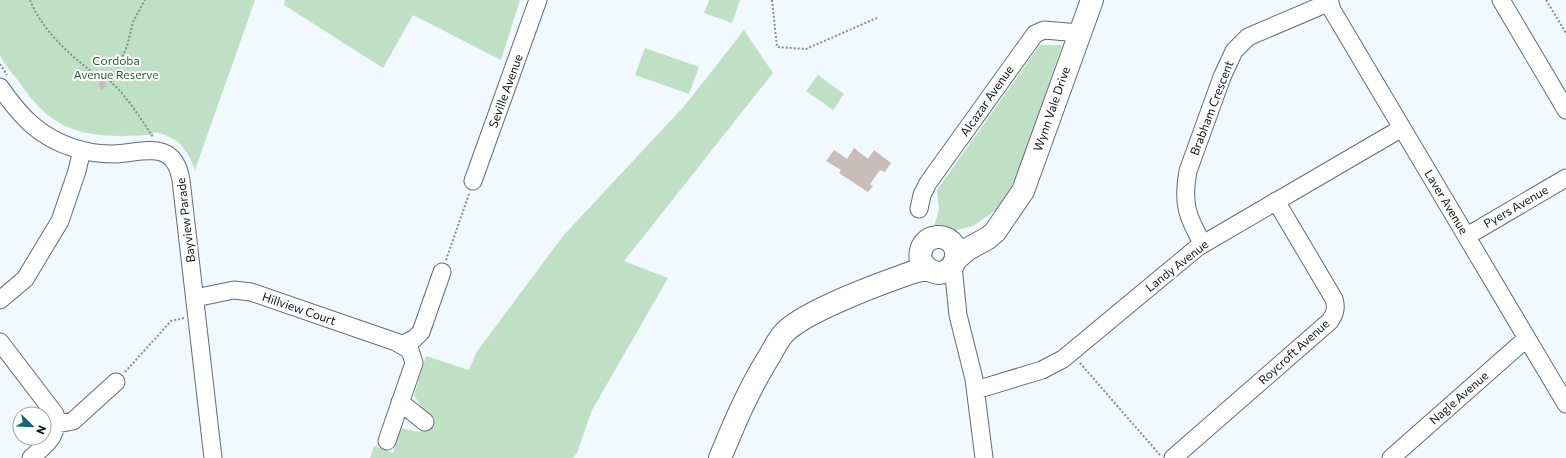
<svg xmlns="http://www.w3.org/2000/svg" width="1566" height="458" viewBox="0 0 1566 458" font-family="Commissioner,sans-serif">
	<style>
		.green { fill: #bfe0c5 }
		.building { fill: #c7bcb7 }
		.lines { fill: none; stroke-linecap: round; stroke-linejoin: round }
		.minor-casing { stroke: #646c73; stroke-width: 19 }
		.major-casing { stroke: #646c73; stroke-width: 24 }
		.path { stroke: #888d91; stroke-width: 2; stroke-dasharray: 2 2; stroke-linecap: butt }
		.minor { stroke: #fff; stroke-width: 17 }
		.major { stroke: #fff; stroke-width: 22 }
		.labels { text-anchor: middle; stroke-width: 4; stroke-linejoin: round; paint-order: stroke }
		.park-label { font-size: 12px; fill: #295d38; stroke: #fff }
		.street-label { font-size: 12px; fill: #101315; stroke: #fff }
	</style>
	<rect width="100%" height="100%" fill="#f1f8fe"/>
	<path class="green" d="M0 0H255L195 170C187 148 179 138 155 132L151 135C90 138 56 137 19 82 14 75 2 62 0 55 0 47 0 11 0 0Z
		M285 0H520L501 60 413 15 383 68 284 5Z
		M709 0H740L732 23 704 13Z
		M744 30 773 73 624 261 668 278 592 410 577 453 573 458H370L374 446 393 453 400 428 419 432 435 421 423 410 414 395 426 356 469 370 476 353 563 236 686 104Z
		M1040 45H1062L1026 151 1015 181 999 208 973 226 957 230 934 225 939 210 937 190Z
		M645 48 699 67 689 94 635 75Z
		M818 75 844 94 833 110 806 91Z"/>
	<path class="building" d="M104 79 107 86 101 90 98 84Z
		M854 148 868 159 874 150 891 163 885 172 880 170 870 184 873 186 868 192 839 173 841 170 826 161 834 150 847 159Z"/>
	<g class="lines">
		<g class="minor-casing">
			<path id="minor" d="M1329 0 1332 10 1566 404
				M1501 0 1566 110
				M0 87C20 116 39 137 74 148 86 152 100 154 113 154 143 153 174 138 181 180L213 458
				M473 181 538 0
				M919 209 922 195 928 183 1035 34 1044 30 1079 33
				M1467 236 1566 178
				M1203 244C1187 217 1182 203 1188 171L1222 77 1234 51 1248 37 1330 2
				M953 266 958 315 974 379 984 458
				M195 298 234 290 251 292 396 342 410 350 414 363 387 441
				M0 300 25 279 60 221 77 171 82 150
				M0 342 55 414C59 437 46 444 31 458
				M401 345 414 339 421 332 442 272
				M976 390 1042 370 1063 359 1198 247 1402 128
				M400 402 425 422
				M57 424 73 421 116 382
				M1173 458 1330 321C1335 314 1337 308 1334 299L1276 201
				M1391 458 1527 338"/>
		</g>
		<g class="major-casing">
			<path id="major" d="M956 259 968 249 988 238 995 232 1023 191 1092 0
				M720 458C734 424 748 391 767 360 773 351 777 340 785 332 805 312 874 286 902 276 910 273 920 269 929 270 935 272 939 275 946 271 952 268 955 263 956 257 959 230 915 229 921 262L929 270"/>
		</g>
		<path class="path" d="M30 0C41 28 66 52 91 71 97 76 106 78 112 83 128 98 141 119 153 137
			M772 0 777 47 806 49 879 17
			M1546 0 1566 33
			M0 64 7 75
			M111 82 127 46 133 22 145 0
			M446 260 469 194
			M1080 363 1160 455
			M125 372 171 321 184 318"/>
		<use href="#minor" class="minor"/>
		<use href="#major" class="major"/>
	</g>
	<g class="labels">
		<g class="park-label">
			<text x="116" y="65">Cordoba<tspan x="116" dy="14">Avenue Reserve</tspan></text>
		</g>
		<g class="street-label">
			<text transform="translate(506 91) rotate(-70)" y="4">Seville Avenue</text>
			<text transform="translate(987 101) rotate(-55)" y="4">Alcazar Avenue</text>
			<text transform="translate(1212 108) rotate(-69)" y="4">Brabham Crescent</text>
			<text transform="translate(1052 109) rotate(-71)" y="4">Wynn Vale Drive</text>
			<text transform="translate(1446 202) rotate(59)" y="4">Laver Avenue</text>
			<text transform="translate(1516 207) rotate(-30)" y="4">Pyers Avenue</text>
			<text transform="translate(186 220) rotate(-97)" y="4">Bayview Parade</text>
			<text transform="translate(1177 266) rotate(-38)" y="4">Landy Avenue</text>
			<text transform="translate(299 309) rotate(19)" y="4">Hillview Court</text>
			<text transform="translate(1294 352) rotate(-42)" y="4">Roycroft Avenue</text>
			<text transform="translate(1459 398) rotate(-41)" y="4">Nagle Avenue</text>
		</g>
	</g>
	<g transform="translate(32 426) rotate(113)"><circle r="19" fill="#ffffff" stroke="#9fa1a1"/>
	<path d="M0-3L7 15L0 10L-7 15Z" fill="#16656b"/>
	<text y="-6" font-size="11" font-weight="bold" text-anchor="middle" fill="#101315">N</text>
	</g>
</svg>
